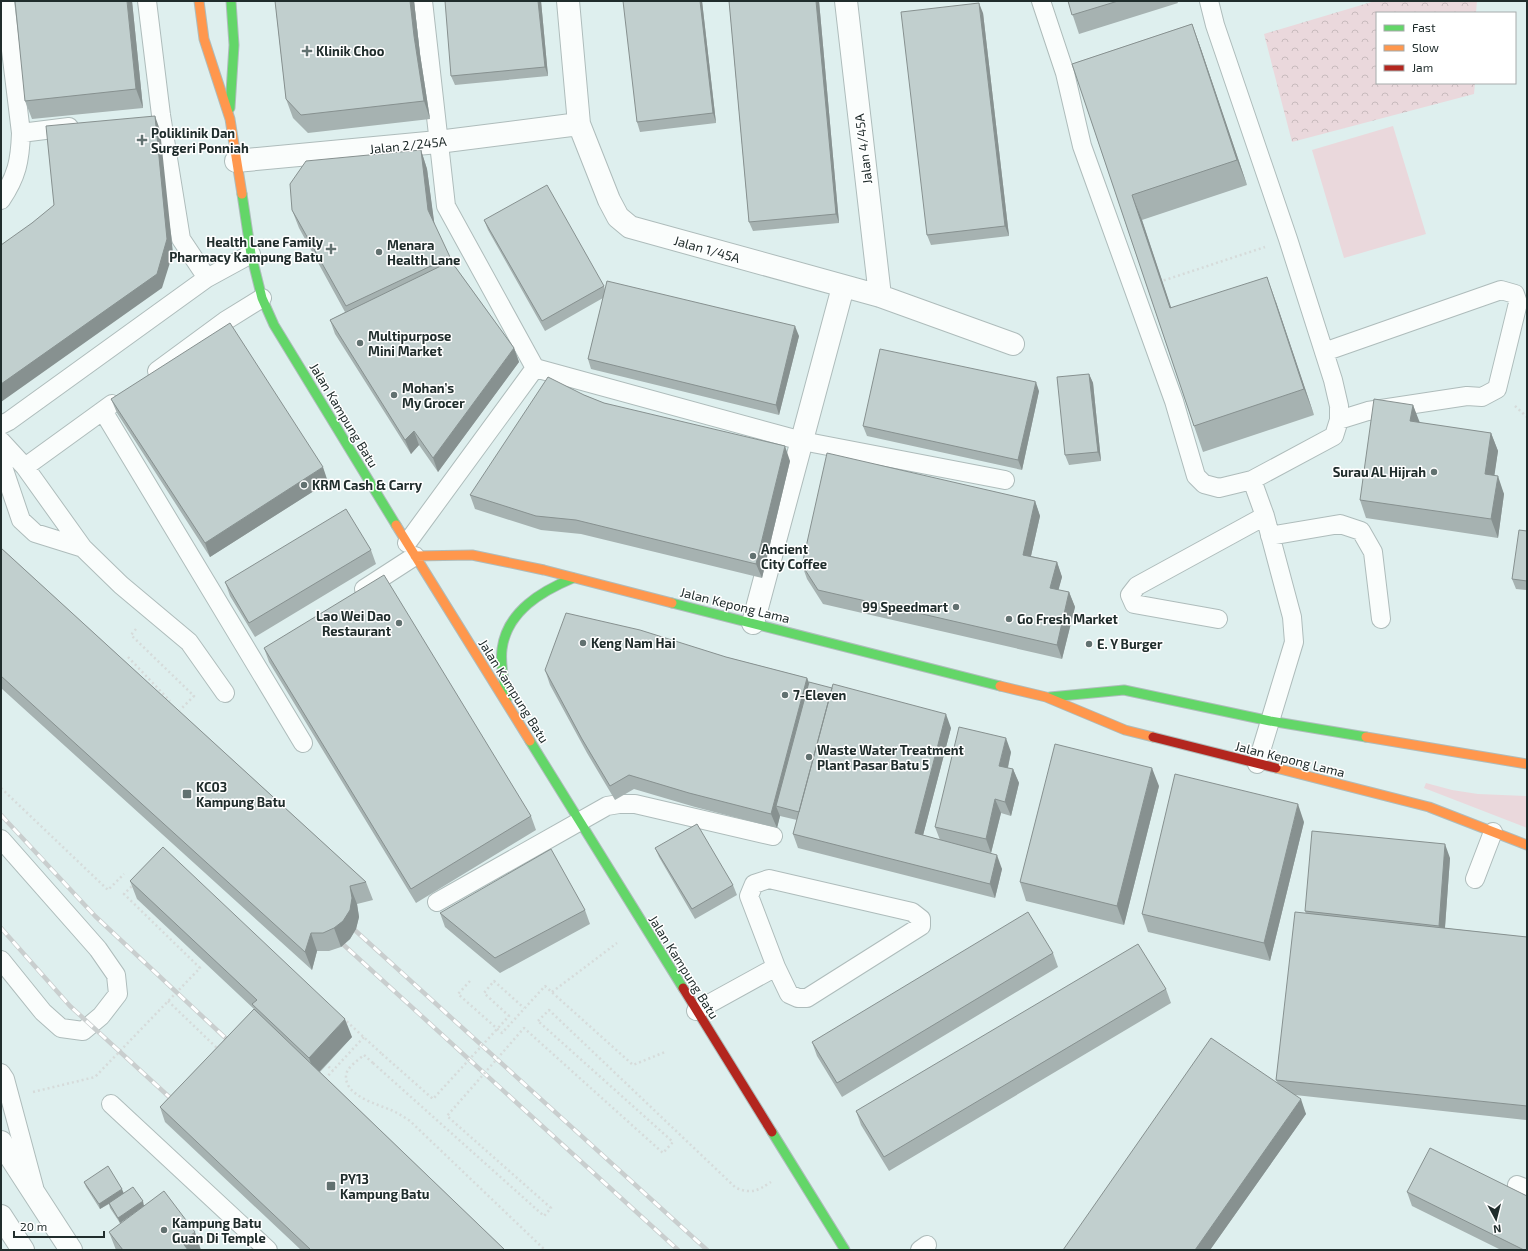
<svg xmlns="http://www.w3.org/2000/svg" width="1528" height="1251" viewBox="0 0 1528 1251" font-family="'Exo 2',sans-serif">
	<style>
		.grass { fill: #ead8dc }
		.park { fill: url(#park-crowns) }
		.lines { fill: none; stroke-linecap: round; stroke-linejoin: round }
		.lane-casing { stroke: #aebcbb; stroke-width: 20 }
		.street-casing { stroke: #aebcbb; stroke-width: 24 }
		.fast-casing { stroke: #aebcbb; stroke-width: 11 }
		.slow-casing { stroke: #aebcbb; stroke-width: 11 }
		.jam-casing { stroke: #aebcbb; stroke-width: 11 }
		.path { stroke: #d6dbda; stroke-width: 2.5; stroke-dasharray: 2 3; stroke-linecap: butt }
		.lane { stroke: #fafdfc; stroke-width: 18 }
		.street { stroke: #fafdfc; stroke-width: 22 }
		.fast { stroke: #63d668; stroke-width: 9 }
		.slow { stroke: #ff974d; stroke-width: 9 }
		.jam { stroke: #b3261e; stroke-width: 9 }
		.rail-casing { stroke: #c9cece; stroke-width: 4.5 }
		.rail { stroke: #fff; stroke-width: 3; stroke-dasharray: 9; stroke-linecap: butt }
		.path-bridge { stroke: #d6dbda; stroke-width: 2.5; stroke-dasharray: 2 3; stroke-linecap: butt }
		.wall { fill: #a6b2b1 }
		.shaded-wall { fill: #879190 }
		.building { fill: #c1cfce; stroke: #879190 }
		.poi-dot { fill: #627170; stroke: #fff; stroke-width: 1.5 }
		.labels { text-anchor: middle; stroke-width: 3; stroke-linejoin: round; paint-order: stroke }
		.poi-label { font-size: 13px; font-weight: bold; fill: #202d2c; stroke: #fff; text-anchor: start }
		.street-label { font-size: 13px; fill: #202d2c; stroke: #fff }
	</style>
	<defs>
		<pattern id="park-crowns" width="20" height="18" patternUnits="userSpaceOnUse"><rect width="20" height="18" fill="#ead8dc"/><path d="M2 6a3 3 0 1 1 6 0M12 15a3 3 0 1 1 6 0" fill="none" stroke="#c8babd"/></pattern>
	</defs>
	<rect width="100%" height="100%" fill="#deefee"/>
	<path class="grass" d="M1393 126 1426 234 1344 258 1312 150Z
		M1426 783 1452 790 1478 794 1527 796V828L1424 788Z"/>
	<path class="park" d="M1375 1H1477L1476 13H1377V83H1475L1474 94 1292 142 1264 34Z"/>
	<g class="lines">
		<g class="lane-casing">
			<path id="lane" d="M147 1 161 115 181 239 207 278
				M423 1 446 206 535 368 802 441 1005 480
				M1041 1 1065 73 1082 146 1174 401 1196 476 1204 484 1219 488 1252 480 1334 436 1339 420V406L1333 380 1288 239 1215 25 1209 1
				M21 133 69 127
				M1 200C17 176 20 161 21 133L5 1
				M1324 352 1501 290 1515 294 1518 303 1497 389 1482 397 1467 396 1368 411 1339 420
				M157 371 225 321 262 298
				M103 411 303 743
				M1 425 9 421 207 278 251 254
				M1 441 25 467 83 548 121 585 189 642 225 693
				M1 461 21 520 35 533 83 548
				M25 467 112 404
				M1252 480 1265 516 1292 617 1294 642 1257 764
				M1270 536 1340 524 1361 531 1373 552 1381 619
				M407 543 535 368
				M364 589 415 556
				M1218 619 1134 604 1130 595 1137 586 1265 516
				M1 839 98 949 116 975 118 994 101 1016 83 1031 61 1028 43 1012 1 960
				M769 879 912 912 921 919V926L807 998H798L789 994 776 967 749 896 754 884Z
				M1475 879 1493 832
				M437 902 607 806 619 804H635L773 836
				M696 1011 776 967
				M1 1073 5 1079 34 1187
				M111 1104 268 1250
				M1517 1185 1527 1189
				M920 1250 927 1245"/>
		</g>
		<g class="street-casing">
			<path id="street" d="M568 1 579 124 609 200 618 217 630 227 880 296 1013 344
				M846 1 880 296
				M236 161 438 142 579 124
				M753 623 843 287
				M1 1142 71 1250
				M1 1216 23 1250"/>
		</g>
		<g class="fast-casing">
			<path id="fast" d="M230 108 234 45 231 1
				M242 194 251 254 262 298 274 325 396 525
				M672 603 1000 686
				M1050 697 1124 690 1270 721 1366 737
				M507 698C504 682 500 665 502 649 507 611 542 591 573 578
				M530 741 683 988
				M772 1132 845 1250"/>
		</g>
		<g class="slow-casing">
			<path id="slow" d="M199 1 204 39 230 119 242 194
				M396 525 530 741
				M415 556 472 555 544 570 672 603
				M1000 686 1046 697 1125 730 1153 737
				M1366 737 1527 764
				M1276 768 1429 807 1527 845"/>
		</g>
		<g class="jam-casing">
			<path id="jam" d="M1153 737 1276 768
				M683 988 772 1132"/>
		</g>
		<path class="path" d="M1159 282 1265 247
			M1515 406 1527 417
			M136 629 131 635 194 696 180 710
			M128 657 170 701
			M1 788 108 890 124 874
			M470 981 458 994 502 1033 545 986 633 1065 665 1052
			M552 992 617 943
			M168 1001 219 1050
			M343 1018 382 1054
			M538 1021 549 1010 736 1188C752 1194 757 1191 771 1182
			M325 1063 333 1071
			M373 1063 364 1055C358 1060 346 1068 346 1076 345 1096 377 1104 391 1110 398 1113 404 1117 410 1121L545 1250
			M325 1079 364 1037
			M33 1092 95 1077 200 968 124 894 134 884"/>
		<use href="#lane" class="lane"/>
		<use href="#street" class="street"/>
		<use href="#fast" class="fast"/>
		<use href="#slow" class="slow"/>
		<use href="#jam" class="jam"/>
		<g class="rail-casing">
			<path id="rail" d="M1 815 95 916 234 1046
				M347 923 707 1250
				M1 928 70 1006 178 1105
				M335 937 678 1250"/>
		</g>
		<use href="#rail" class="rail"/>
		<path class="path-bridge" d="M382 1054 433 1099 509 1016 484 993 494 981 524 1008
			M373 1063 544 1216 551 1208 447 1116 524 1028 663 1153 673 1142 538 1021"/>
	</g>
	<path class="wall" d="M132 1 143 108 32 119 25 101Z
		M275 1H414L420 54 430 119 308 133 293 118 286 99Z
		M541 1 548 76 455 85 451 76Z
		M702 1 716 123 640 132 637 122Z
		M729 1H819L839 223 753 231 749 222Z
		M1068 1H1177L1178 3 1079 34Z
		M983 13 1009 236 931 245 927 235Z
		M1192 24 1201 49 1247 185 1142 220 1171 308 1276 302 1314 415 1203 452 1194 426 1072 64Z
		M421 150 427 169 434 223 451 261 514 348 519 362 438 472 419 445 411 454 335 334 330 320 345 312 299 228 292 210Z
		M484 220 604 286 605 290 799 336 779 415 591 369 588 359 603 298 545 331 488 230Z
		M1089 374 1093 383 1101 461 1069 465 1065 455Z
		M1039 391 1022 470 867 436 863 426Z
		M584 395 604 403 790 461 762 578 581 534 541 530 475 509 470 495Z
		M111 399 328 482 210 557 117 413Z
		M1413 405 1419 423 1491 433 1498 451 1494 475 1504 494 1498 538 1366 518 1360 500Z
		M1035 501 1040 516 1031 556 1057 562 1062 577 1058 590 1069 592 1075 607 1062 659 823 604 807 579 802 565Z
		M1527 531V590L1516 589 1512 579Z
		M1 548 366 882 373 900 357 904 359 917 356 929 350 939 341 947 329 951H317L312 970 1 688Z
		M371 550 376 564 255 637 230 596 225 582Z
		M264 648 531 816 536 830 416 903 269 662Z
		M726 657 807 678 809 682 951 728 923 835 940 840 935 827 1011 752 1008 768 1013 769 1019 783 1011 816 1001 813 991 853 1002 869 995 898 798 848 793 834 797 820 780 816 777 828 695 807 634 789 615 800 587 753 550 685 545 670Z
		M1159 786 1124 925 1026 901 1020 882Z
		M1304 822 1270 961 1148 932 1142 914Z
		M655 848 733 885 737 895 695 919 659 857Z
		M1450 858 1445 928 1527 937V1120L1295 1095 1306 1114 1210 1250H1063L1278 1084 1276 1080 1306 914 1305 911Z
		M130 881 352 1037 320 1072 505 1250H301L165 1122 160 1107 254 1009 137 899Z
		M585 910 590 924 500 973 445 927 440 913Z
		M1053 953 1058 967 842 1097 817 1056 812 1042Z
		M1166 989 1171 1003 889 1171 861 1125 856 1111Z
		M84 1182 124 1193 144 1206 201 1250H116L109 1232 142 1208 120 1223 110 1208 109 1204 100 1209 86 1187Z
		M1407 1192 1527 1250H1501L1412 1206Z"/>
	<path class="shaded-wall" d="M127 1H132L143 108 136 89Z
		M410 1H414L420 54 430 119 424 101 414 36Z
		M538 1H541L548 76 545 67Z
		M700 1H702L716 123 713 113Z
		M816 1H819L839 223 836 214Z
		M979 3 983 13 1009 236 1005 226Z
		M1192 24 1201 49 1247 185 1237 160Z
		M155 116 160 130 173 253 162 288 1 402V384Z
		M421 150 427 169 435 228 428 210Z
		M1132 195 1142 220 1180 334 1170 308Z
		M1267 277 1276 302 1314 415 1304 389Z
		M795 326 799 336 779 415 776 405Z
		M514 348 519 362 438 472 433 458Z
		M1089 374 1093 383 1101 461 1098 452Z
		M1036 382 1039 391 1022 470 1018 460Z
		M1413 405 1420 423 1410 421Z
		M414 431 419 445 411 454 405 440Z
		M1491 433 1498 451 1492 492 1485 474Z
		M785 446 790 461 762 578 756 564Z
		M323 467 328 482 210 557 205 543Z
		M1498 476 1504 494 1498 538 1491 519Z
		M1035 501 1040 516 1028 569 1023 555Z
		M1057 562 1062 577 1055 603 1050 588Z
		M1069 592 1075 607 1062 659 1057 645Z
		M807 678 812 692 776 806 780 816 777 828 771 814Z
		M946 714 951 728 920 847 915 833Z
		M1006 738 1011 752 1005 780 999 766Z
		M1152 768 1159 786 1124 925 1117 906Z
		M1013 769 1019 783 1011 816 1005 802Z
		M995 799 1001 813 991 853 986 839Z
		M1298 804 1304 822 1270 961 1264 943Z
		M1445 844 1450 858 1444 940 1439 926Z
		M997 855 1002 869 995 898 990 884Z
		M350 886 357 904 359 917 356 929 350 939 341 947 334 928Z
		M311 933 317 951 312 970 305 952Z
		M345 1019 352 1037 315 1076 309 1058Z
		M1301 1099 1306 1114 1210 1250H1195Z
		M122 1189 124 1194 100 1209 99 1204Z
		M143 1201 144 1206 120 1223 118 1218Z
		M195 1232 201 1250H185L182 1242Z"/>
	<path class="building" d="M15 1H127L136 89 25 101Z
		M275 1H410L414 36 424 101 301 115 286 99Z
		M445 1H538L545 67 451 76Z
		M623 1H700L713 113 637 122Z
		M729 1H816L836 214 749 222Z
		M1068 1H1118L1072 15Z
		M979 3 1005 226 927 235 901 12Z
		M1192 24 1237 160 1132 195 1170 308 1267 277 1304 389 1194 426 1072 64Z
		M155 116 167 239 157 274 1 384V245L32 223 54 205 46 126Z
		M421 150 428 210 450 257 346 306 292 210 290 184 306 161Z
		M547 185 604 286 542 321 484 220Z
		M451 261 514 348 433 458 414 431 405 440 330 320Z
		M607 281 795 326 776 405 588 359Z
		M230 323 323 467 205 543 111 399Z
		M880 349 1036 382 1018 460 863 426Z
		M1089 374 1098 452 1065 455 1057 377Z
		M548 377 584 395 604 403 785 446 756 564 576 520 536 516 470 495Z
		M1374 399 1413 405 1410 421 1491 433 1485 474 1498 476 1491 519 1360 500Z
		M827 453 1035 501 1023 555 1057 562 1050 588 1069 592 1057 645 818 590 802 565Z
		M346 509 371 550 249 623 225 582Z
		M1519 530 1527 531V581L1512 579Z
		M1 548 366 882 350 886 352 898 350 910 343 921 334 928 323 933H311L305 952 1 676Z
		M384 575 531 816 411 889 264 648Z
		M566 613 640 630 726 657 807 678 771 814 689 793 629 775 610 786 582 739 545 670Z
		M809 682 832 688 799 812 776 806Z
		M833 684 946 714 915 833 997 855 990 884 793 834Z
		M959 727 1006 738 999 766 1013 769 1005 802 995 799 986 839 935 827Z
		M1055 744 1152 768 1117 906 1020 882Z
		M1175 774 1298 804 1264 943 1142 914Z
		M697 824 733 885 692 909 655 848Z
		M1312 831 1445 844 1439 926 1305 911Z
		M163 847 345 1019 309 1058 252 1004 257 1000 130 881Z
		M551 849 585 910 495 958 440 913Z
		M1028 912 1053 953 837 1083 812 1042Z
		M1295 912 1527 937V1106L1276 1080Z
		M1138 944 1166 989 884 1157 856 1111Z
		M254 1009 505 1250H311L160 1107Z
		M1211 1038 1301 1099 1195 1250H1063Z
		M1430 1148 1527 1196V1250H1524L1407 1192Z
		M108 1166 122 1189 99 1204 84 1182Z
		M133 1187 143 1201 118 1218 109 1203Z
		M164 1191 195 1232 182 1242 188 1250H123L109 1232Z"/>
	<g class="poi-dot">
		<path d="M305 45h4v4h4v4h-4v4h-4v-4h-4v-4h4z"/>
		<path d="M140 134h4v4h4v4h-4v4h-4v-4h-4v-4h4z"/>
		<path d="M329 243h4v4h4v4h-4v4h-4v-4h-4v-4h4z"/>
		<circle cx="379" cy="252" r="4"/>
		<circle cx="360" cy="343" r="4"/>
		<circle cx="394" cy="395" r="4"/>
		<circle cx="1434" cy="472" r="4"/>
		<circle cx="304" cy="485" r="4"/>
		<circle cx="753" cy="556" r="4"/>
		<circle cx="956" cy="607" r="4"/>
		<circle cx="1009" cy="619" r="4"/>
		<circle cx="399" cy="623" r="4"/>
		<circle cx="583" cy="643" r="4"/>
		<circle cx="1089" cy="644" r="4"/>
		<circle cx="785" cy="695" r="4"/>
		<circle cx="809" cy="757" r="4"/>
		<rect x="182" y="789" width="10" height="10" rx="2"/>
		<rect x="326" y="1181" width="10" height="10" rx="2"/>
		<circle cx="164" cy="1230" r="4"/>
	</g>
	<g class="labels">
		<g class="poi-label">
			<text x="316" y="56">Klinik Choo</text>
			<text x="151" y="138">Poliklinik Dan<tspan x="151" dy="15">Surgeri Ponniah</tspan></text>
			<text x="323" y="247" text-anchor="end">Health Lane Family<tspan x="323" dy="15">Pharmacy Kampung Batu</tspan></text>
			<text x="387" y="250">Menara<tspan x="387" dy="15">Health Lane</tspan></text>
			<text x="368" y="341">Multipurpose<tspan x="368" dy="15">Mini Market</tspan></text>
			<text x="402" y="393">Mohan’s<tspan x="402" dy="15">My Grocer</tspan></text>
			<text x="1426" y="477" text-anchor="end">Surau AL Hijrah</text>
			<text x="312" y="490">KRM Cash &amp; Carry</text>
			<text x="761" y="554">Ancient<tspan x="761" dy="15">City Coffee</tspan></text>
			<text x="948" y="612" text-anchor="end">99 Speedmart</text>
			<text x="391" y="621" text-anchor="end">Lao Wei Dao<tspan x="391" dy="15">Restaurant</tspan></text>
			<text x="1017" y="624">Go Fresh Market</text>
			<text x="591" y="648">Keng Nam Hai</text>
			<text x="1097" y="649">E. Y Burger</text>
			<text x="793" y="700">7-Eleven</text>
			<text x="817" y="755">Waste Water Treatment<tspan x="817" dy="15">Plant Pasar Batu 5</tspan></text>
			<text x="196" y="792">KC03<tspan x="196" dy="15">Kampung Batu</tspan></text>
			<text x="340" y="1184">PY13<tspan x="340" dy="15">Kampung Batu</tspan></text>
			<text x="172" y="1228">Kampung Batu<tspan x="172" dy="15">Guan Di Temple</tspan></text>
		</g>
		<g class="street-label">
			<text transform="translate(408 145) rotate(-6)" y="5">Jalan 2/245A</text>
			<text transform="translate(863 149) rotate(-97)" y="5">Jalan 4/45A</text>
			<text transform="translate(707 249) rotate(16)" y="5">Jalan 1/45A</text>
			<text transform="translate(344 415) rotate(59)" y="5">Jalan Kampung Batu</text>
			<text transform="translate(735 605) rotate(14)" y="5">Jalan Kepong Lama</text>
			<text transform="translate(514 691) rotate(58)" y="5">Jalan Kampung Batu</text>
			<text transform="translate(1290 759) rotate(14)" y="5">Jalan Kepong Lama</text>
			<text transform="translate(684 967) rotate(58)" y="5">Jalan Kampung Batu</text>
		</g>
	</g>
	<rect width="1528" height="1251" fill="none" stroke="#202d2c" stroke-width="4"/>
	<rect x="1376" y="12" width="140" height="72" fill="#ffffff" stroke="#a6abab"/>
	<rect x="1384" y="25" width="20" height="6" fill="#63d668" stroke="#a6abab"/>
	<text x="1412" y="32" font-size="12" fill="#202d2c">Fast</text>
	<rect x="1384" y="45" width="20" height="6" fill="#ff974d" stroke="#a6abab"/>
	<text x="1412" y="52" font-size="12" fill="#202d2c">Slow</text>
	<rect x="1384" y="65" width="20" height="6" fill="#b3261e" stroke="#a6abab"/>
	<text x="1412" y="72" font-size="12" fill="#202d2c">Jam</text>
	<g transform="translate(1496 1219) rotate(173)" stroke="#ffffff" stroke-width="3" paint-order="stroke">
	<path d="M0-3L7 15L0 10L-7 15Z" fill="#202d2c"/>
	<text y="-6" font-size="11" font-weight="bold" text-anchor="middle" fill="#202d2c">N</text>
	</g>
	<path d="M14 1231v6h90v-6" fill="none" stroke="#202d2c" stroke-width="2"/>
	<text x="20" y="1231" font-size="12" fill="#202d2c" stroke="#ffffff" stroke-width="3" paint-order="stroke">20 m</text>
</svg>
